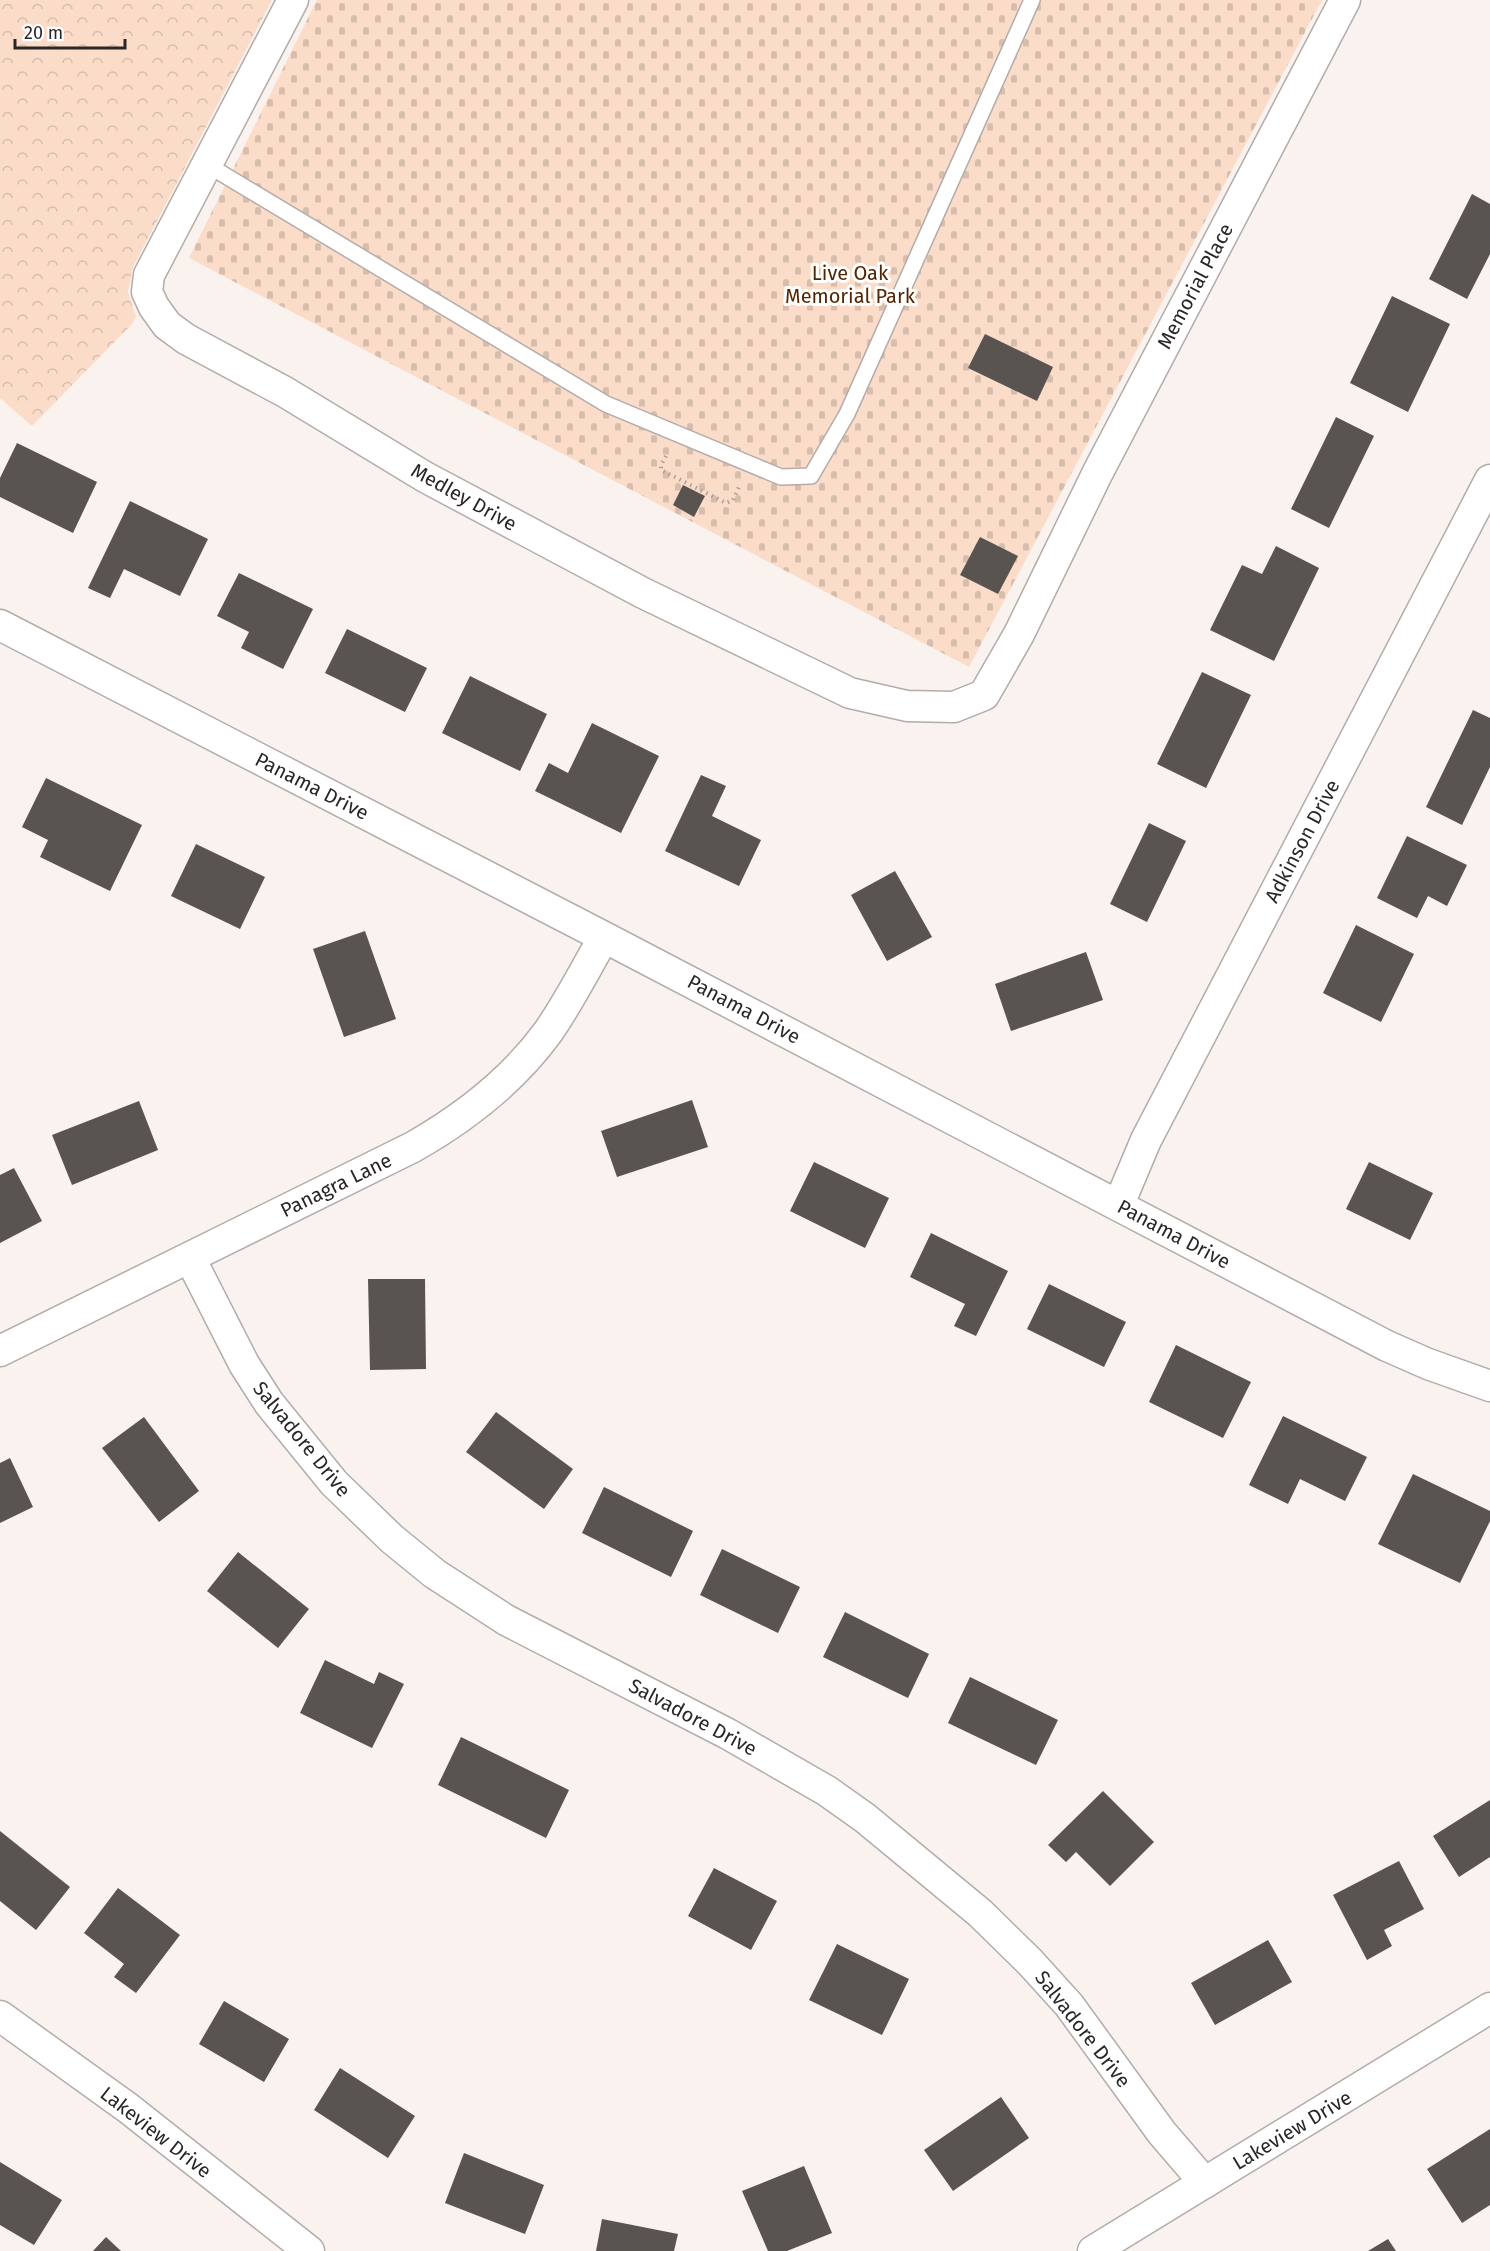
<svg xmlns="http://www.w3.org/2000/svg" width="1490" height="2251" viewBox="0 0 1490 2251" font-family="'Fira Sans',sans-serif">
	<style>
		.forest { fill: url(#forest-crowns) }
		.cemetery { fill: url(#cemetery-stones) }
		.building { fill: #5a5451 }
		.lines { fill: none; stroke-linecap: round; stroke-linejoin: round }
		.lane-casing { stroke: #b3aca9; stroke-width: 18 }
		.street-casing { stroke: #b3aca9; stroke-width: 33 }
		.path { stroke: #a6a19e; stroke-width: 4; stroke-dasharray: 1.5 4.5; stroke-linecap: butt }
		.lane { stroke: #fff; stroke-width: 15 }
		.street { stroke: #fff; stroke-width: 30 }
		.labels { text-anchor: middle; stroke-width: 6; stroke-linejoin: round; paint-order: stroke }
		.park-label { font-size: 20px; fill: #552500; stroke: #fff }
		.street-label { font-size: 20px; fill: #292625; stroke: #fff }
	</style>
	<defs>
		<pattern id="forest-crowns" width="20" height="18" patternUnits="userSpaceOnUse" patternTransform="scale(1.5)"><rect width="20" height="18" fill="#fbdcc9"/><path d="M2 6a3 3 0 1 1 6 0M12 15a3 3 0 1 1 6 0" fill="none" stroke="#d7bdac"/></pattern>
		<pattern id="cemetery-stones" width="16" height="16" patternUnits="userSpaceOnUse" patternTransform="scale(1.5)"><rect width="16" height="16" fill="#fbdcc9"/><path d="M2 7V4a2 2 0 0 1 4 0v3zM10 15v-3a2 2 0 0 1 4 0v3z" fill="#d7bdac"/></pattern>
	</defs>
	<rect width="100%" height="100%" fill="#f9f2ee"/>
	<path class="forest" d="M0 0H272L133 267 128 292 136 317 132 324 32 426 0 398Z"/>
	<path class="cemetery" d="M317 0H1322L969 667 189 258Z"/>
	<path class="building" d="M1472 194 1490 204V254L1467 299 1429 279Z
		M1392 296 1450 324 1408 412 1350 383Z
		M985 334 1053 367 1037 401 968 368Z
		M1336 417 1374 436 1329 528 1291 509Z
		M17 443 97 482 73 533 0 497V478Z
		M683 485 705 496 694 517 673 505Z
		M130 501 208 539 180 596 124 569 110 598 88 588Z
		M980 537 1018 556 998 594 960 575Z
		M1276 546 1319 568 1274 661 1210 630 1242 565 1262 574Z
		M239 573 313 609 283 669 241 648 249 632 217 616Z
		M347 629 427 668 405 712 325 673Z
		M1202 672 1251 695 1206 788 1157 764Z
		M470 676 547 714 520 771 442 733Z
		M1473 710 1490 718V767L1462 825 1426 807Z
		M592 723 659 756 621 833 535 791 549 763 568 773Z
		M701 775 726 786 712 816 761 840 739 886 665 851Z
		M46 778 142 825 110 891 40 857 48 840 22 827Z
		M1149 823 1186 841 1147 922 1110 904Z
		M1407 836 1467 865 1447 906 1428 896 1417 918 1377 898Z
		M196 844 265 877 240 929 171 896Z
		M895 871 932 937 887 961 851 895Z
		M1356 925 1414 954 1381 1022 1323 993Z
		M365 931 396 1019 344 1037 313 949Z
		M1086 952 1103 1000 1011 1031 995 984Z
		M692 1100 708 1147 617 1177 601 1131Z
		M139 1101 158 1150 72 1185 52 1135Z
		M814 1162 889 1198 865 1248 790 1211Z
		M1369 1162 1433 1193 1410 1240 1346 1209Z
		M14 1168 42 1221 0 1243V1175Z
		M931 1233 1008 1271 976 1336 954 1326 965 1304 910 1277Z
		M368 1279H425L426 1369 370 1370Z
		M1049 1284 1126 1322 1104 1367 1027 1329Z
		M1176 1345 1251 1382 1223 1438 1149 1402Z
		M496 1412 573 1469 544 1509 466 1452Z
		M1283 1416 1367 1457 1345 1501 1300 1479 1288 1504 1249 1485Z
		M144 1417 199 1491 159 1522 102 1448Z
		M10 1458 33 1507 0 1523V1463Z
		M1413 1474 1490 1511V1521L1460 1583 1378 1544Z
		M604 1487 693 1531 671 1577 582 1533Z
		M722 1549 800 1587 778 1633 700 1595Z
		M238 1552 309 1609 278 1648 207 1591Z
		M845 1612 929 1654 908 1698 823 1657Z
		M325 1660 374 1684 379 1672 404 1684 372 1748 300 1713Z
		M970 1677 1058 1720 1036 1765 948 1723Z
		M461 1737 569 1790 546 1838 438 1785Z
		M1103 1791 1154 1842 1110 1886 1076 1852 1066 1862 1048 1845Z
		M1490 1800V1857L1459 1877 1433 1836Z
		M0 1831 70 1887 36 1930 0 1901Z
		M1399 1861 1424 1909 1384 1930 1392 1946 1367 1960 1333 1895Z
		M714 1868 777 1901 751 1950 688 1916Z
		M118 1888 180 1935 136 1993 114 1977 124 1964 84 1933Z
		M1268 1940 1292 1982 1215 2025 1191 1983Z
		M837 1944 909 1979 882 2035 809 2000Z
		M224 2001 289 2039 264 2082 199 2044Z
		M340 2068 415 2116 388 2158 314 2110Z
		M1001 2097 1029 2138 953 2191 924 2150Z
		M1490 2129V2205L1462 2223 1427 2169Z
		M464 2153 544 2185 525 2234 445 2203Z
		M0 2162 62 2200 34 2245 0 2225Z
		M804 2166 832 2233 787 2251H768L742 2191Z
		M602 2219 678 2234 674 2251H596Z
		M106 2237 121 2251H93Z
		M1388 2239 1396 2251H1368Z"/>
	<g class="lines">
		<g class="lane-casing">
			<path id="lane" d="M206 164 606 404 781 477 811 476 847 414 1032 0"/>
		</g>
		<g class="street-casing">
			<path id="street" d="M293 0 149 275 147 292 154 307 167 325 186 339 285 392 425 477 643 593 850 693 907 706 954 707 984 695 1019 634 1098 472 1345 0
				M0 625 604 937 1387 1346 1428 1364 1490 1386
				M1119 1204 1146 1140 1490 480
				M190 1258 244 1364 269 1403 334 1483 392 1539 435 1574 506 1620 728 1734 827 1791 865 1818 980 1913 1030 1962 1069 2005 1162 2133 1205 2183
				M0 1351 413 1147C464 1118 513 1080 548 1032 569 1002 586 968 604 937
				M0 2016 128 2108 309 2251
				M1093 2251 1490 2008"/>
		</g>
		<path class="path" d="M666 456 661 465V470L726 503 733 500 739 487"/>
		<use href="#lane" class="lane"/>
		<use href="#street" class="street"/>
	</g>
	<g class="labels">
		<g class="park-label">
			<text x="850" y="280">Live Oak<tspan x="850" dy="23">Memorial Park</tspan></text>
		</g>
		<g class="street-label">
			<text transform="translate(1195 286) rotate(-62)" y="7">Memorial Place</text>
			<text transform="translate(464 497) rotate(29)" y="7">Medley Drive</text>
			<text transform="translate(312 786) rotate(27)" y="7">Panama Drive</text>
			<text transform="translate(1302 841) rotate(-62)" y="7">Adkinson Drive</text>
			<text transform="translate(744 1009) rotate(28)" y="7">Panama Drive</text>
			<text transform="translate(336 1185) rotate(-26)" y="7">Panagra Lane</text>
			<text transform="translate(1174 1234) rotate(28)" y="7">Panama Drive</text>
			<text transform="translate(302 1439) rotate(51)" y="7">Salvadore Drive</text>
			<text transform="translate(693 1717) rotate(28)" y="7">Salvadore Drive</text>
			<text transform="translate(1083 2029) rotate(52)" y="7">Salvadore Drive</text>
			<text transform="translate(1292 2130) rotate(-31)" y="7">Lakeview Drive</text>
			<text transform="translate(156 2132) rotate(38)" y="7">Lakeview Drive</text>
		</g>
	</g>
	<path d="M15 39v9h110v-9" fill="none" stroke="#292625" stroke-width="3"/>
	<text x="24" y="39" font-size="18" fill="#292625" stroke="#ffffff" stroke-width="4.5" paint-order="stroke">20 m</text>
</svg>
